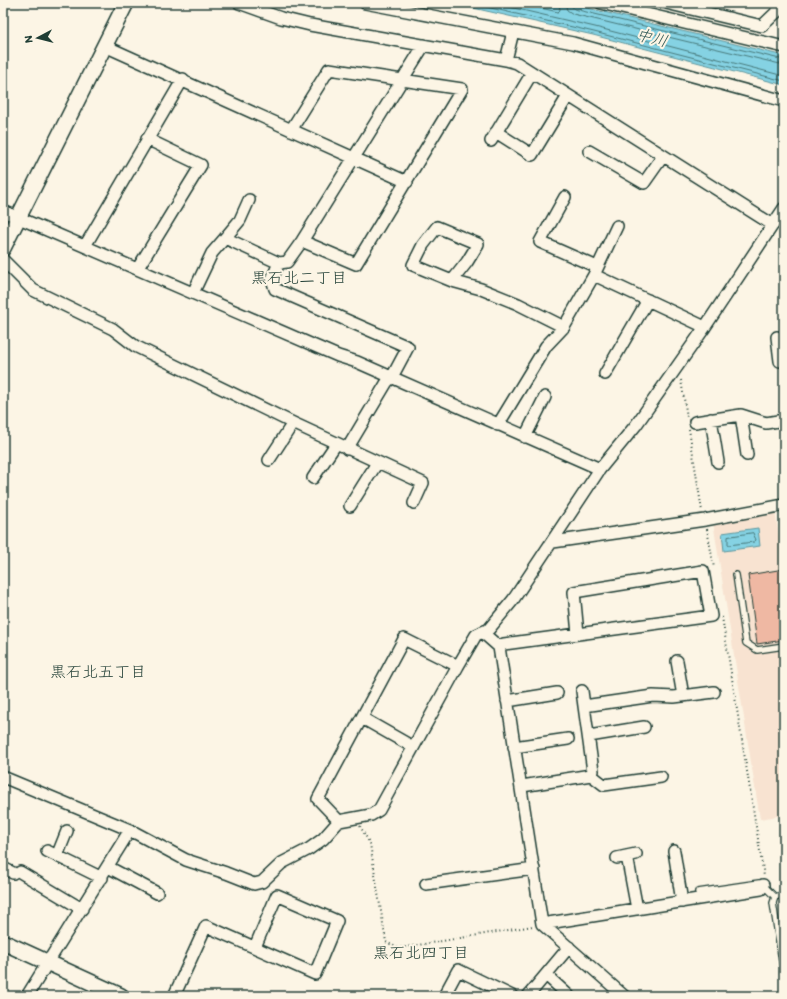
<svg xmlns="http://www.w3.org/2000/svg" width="787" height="999" viewBox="0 0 787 999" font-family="Itim,'Klee One',sans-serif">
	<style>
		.built { fill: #f8e3d1 }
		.water { fill: #85d2e3; stroke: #5c969d }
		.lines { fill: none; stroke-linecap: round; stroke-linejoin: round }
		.shore { stroke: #48797a; stroke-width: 1 }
		.building { fill: #efb8a3; stroke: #1f3d34 }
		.lane-casing { stroke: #1f3d34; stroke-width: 8 }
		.street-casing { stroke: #1f3d34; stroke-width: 14 }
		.secondary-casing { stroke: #1f3d34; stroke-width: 18 }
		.path { stroke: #1f3d34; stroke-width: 2; stroke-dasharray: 1 3; stroke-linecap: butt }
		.lane { stroke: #fcf5e5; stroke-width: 5.5 }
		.street { stroke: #fcf5e5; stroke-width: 11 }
		.secondary { stroke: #fcf5e5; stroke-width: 15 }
		.labels { text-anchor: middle; stroke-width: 4; stroke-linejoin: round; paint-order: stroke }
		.water-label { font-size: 16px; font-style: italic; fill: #335b57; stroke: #fcf5e5 }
		.neighbourhood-label { font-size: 16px; fill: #1f3d34; stroke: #fcf5e5 }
	</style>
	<rect width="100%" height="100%" fill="#fcf5e5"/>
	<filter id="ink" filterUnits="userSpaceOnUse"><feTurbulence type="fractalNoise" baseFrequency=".025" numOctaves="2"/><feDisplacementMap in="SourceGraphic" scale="8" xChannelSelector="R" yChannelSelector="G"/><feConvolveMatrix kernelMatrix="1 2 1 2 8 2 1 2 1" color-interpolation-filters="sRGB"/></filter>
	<g filter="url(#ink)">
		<path class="built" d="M775 511 782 555H784V815L760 819 713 522Z"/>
		<path class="water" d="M451 3H567L784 56V85L593 35Z
			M758 528 760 546 724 551 722 533Z"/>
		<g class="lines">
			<path class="shore" d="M469 3 594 32 784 81
				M492 3 595 27 784 76
				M519 3 558 12 560 10 559 3
				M565 3 567 10 573 14 784 65
				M570 3 574 9 784 60
				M753 533 756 540 754 542 728 545V537Z"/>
		</g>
		<path class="building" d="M784 569V640L757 644 748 575Z"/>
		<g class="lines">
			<g class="lane-casing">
				<path id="lane" d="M736 575 746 643 757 650 784 646
					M698 892 759 883 763 885 775 897
					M784 894 775 897 773 903 784 974"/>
			</g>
			<g class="street-casing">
				<path id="street" d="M239 3 281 18 310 25 506 60 517 63 773 225
					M365 3 573 43 784 101
					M601 3 784 47
					M666 3 762 26 784 5
					M105 46 407 182
					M506 60 513 32
					M291 130 329 69 462 89 356 264 302 241
					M496 132 532 155 568 96
					M491 141 532 73
					M589 151 644 183 663 156
					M565 197 540 242 597 267
					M249 200 240 220 225 238 279 263 272 279 275 289 408 347 392 377 387 382 347 449
					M3 211 338 356 357 362 600 469
					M85 246 183 79
					M3 260 33 290 113 329 135 346 293 423 423 483 414 503
					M279 263 287 262 302 241 424 45
					M138 268 201 165 147 139
					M594 275 705 327
					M452 281 467 262 478 244 437 227 423 245 413 265 452 281 481 289 518 304 564 327
					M193 293 212 253 225 238
					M777 337 780 361H784
					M605 374 648 300
					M741 415 747 455
					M711 419 718 462
					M695 422 741 415 766 423 784 420
					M498 425 546 346 564 327 594 275 617 226
					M525 437 545 397
					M269 460 293 423
					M313 478 336 444
					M350 506 377 463
					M553 542 705 520 784 505
					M482 632 499 647 542 924 624 996
					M499 647 504 644 711 616 703 571 574 592 578 634
					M677 661 683 696
					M582 691 584 706
					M507 701 557 693
					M362 718 413 747
					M589 736 644 727
					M514 747 568 739
					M591 775 604 785 661 777
					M3 777 130 830 186 860 226 873 254 884 262 882 282 863 309 849 323 839 339 821 371 815 379 810 458 666 476 635 489 629 513 600 600 469 636 425 705 327 784 208
					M522 786 591 775 593 771 584 706 653 696 674 697 714 692
					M339 821 318 799 404 639 458 666
					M47 851 102 878
					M674 851 682 902
					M57 856 67 831
					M627 856 637 909
					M617 858 636 854
					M108 867 157 893
					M3 868 13 873
					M20 872 82 909
					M426 884 534 869
					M542 924 761 889 763 885
					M546 975 569 996
					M27 996 130 830
					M174 996 206 926 315 974 337 921 277 895 255 947
					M444 996 458 970 512 996
					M528 996 569 947"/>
			</g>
			<g class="secondary-casing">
				<path id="secondary" d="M3 248 126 3
					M3 942 121 996"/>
			</g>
			<path class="path" d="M681 380 687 417
				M689 429 702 511
				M707 529 714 568
				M722 617 764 876
				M360 826 370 844 386 942 398 948 412 946 533 926"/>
			<use href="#lane" class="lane"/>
			<use href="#street" class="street"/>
			<use href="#secondary" class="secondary"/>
		</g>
	</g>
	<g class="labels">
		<g class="water-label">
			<text transform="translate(652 37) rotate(15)" y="6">中川</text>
		</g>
		<g class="neighbourhood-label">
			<text x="299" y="283">黒石北二丁目</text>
			<text x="98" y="677">黒石北五丁目</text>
			<text x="421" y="958">黒石北四丁目</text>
		</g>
	</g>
	<rect width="787" height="999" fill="none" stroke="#fcf5e5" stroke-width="16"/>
	<rect x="8" y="8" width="771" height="983" fill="none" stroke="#1f3d34" stroke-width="1.5" filter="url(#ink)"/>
	<g transform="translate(38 38) rotate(263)" stroke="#fcf5e5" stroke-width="3" paint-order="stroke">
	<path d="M0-3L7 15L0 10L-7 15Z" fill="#1f3d34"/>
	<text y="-6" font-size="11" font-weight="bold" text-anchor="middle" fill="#1f3d34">N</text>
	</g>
</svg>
